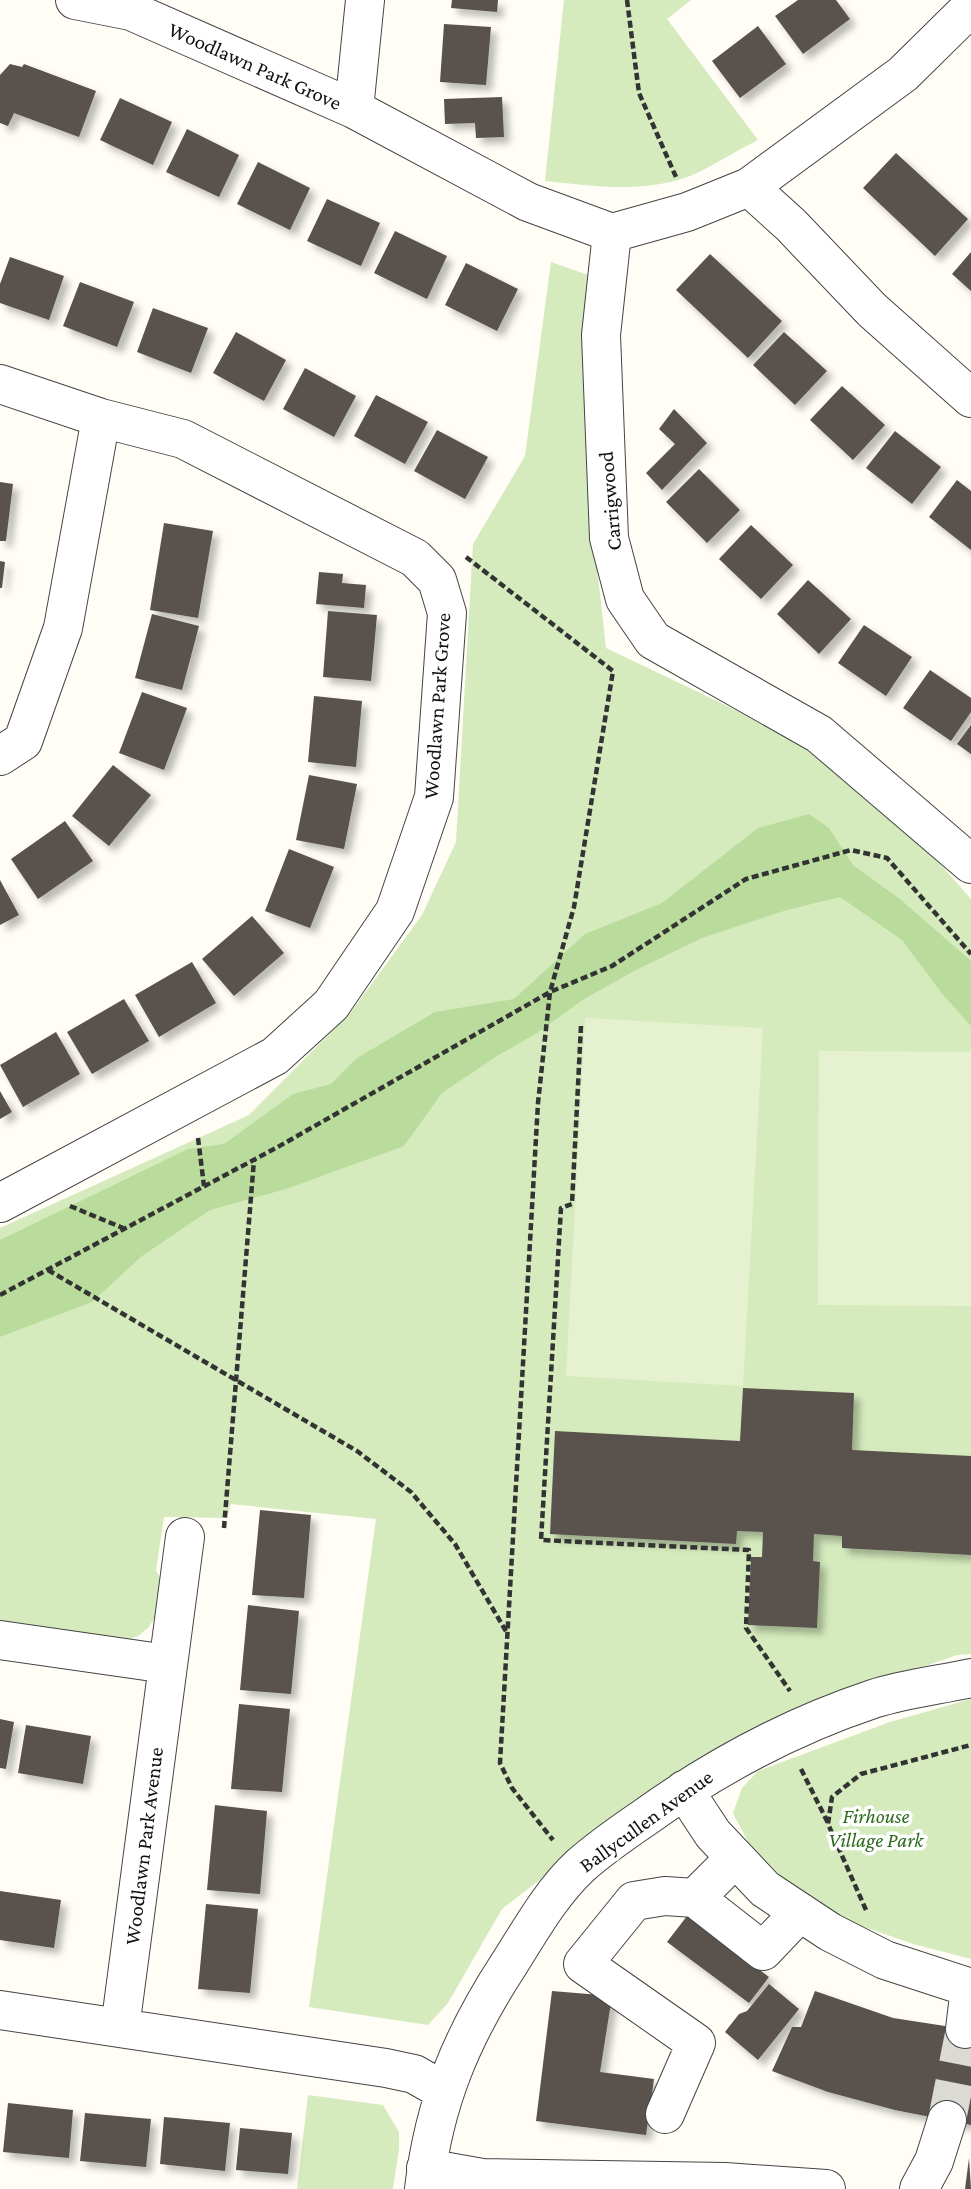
<svg xmlns="http://www.w3.org/2000/svg" width="971" height="2189" viewBox="0 0 971 2189" font-family="'Crimson Pro',serif">
	<style>
		.green { fill: #d5ebbd }
		.forest { fill: #b9dc9c }
		.pitch { fill: #e6f2cf }
		.building { fill: #5a524d; filter: url(#shadow) }
		.lines { fill: none; stroke-linecap: round; stroke-linejoin: round }
		.minor-tunnel { stroke: #dbdad3; stroke-width: 38; stroke-dasharray: 38 19; stroke-linecap: butt }
		.minor-casing { stroke: #444; stroke-width: 40 }
		.path { stroke: #333; stroke-width: 4.5; stroke-dasharray: 7 3.5; stroke-linecap: butt }
		.minor { stroke: #fff; stroke-width: 38 }
		.labels { text-anchor: middle; stroke-width: 7; stroke-linejoin: round; paint-order: stroke }
		.street-label { font-size: 21px; fill: #111; stroke: #fff }
		.park-label { font-size: 21px; font-style: italic; fill: #2f6b1f; stroke: #fff }
	</style>
	<defs>
		<filter id="shadow"><feDropShadow dx="6" dy="6" stdDeviation="3.5" flood-color="#0004"/></filter>
	</defs>
	<rect width="100%" height="100%" fill="#fffdf5"/>
	<path class="green" d="M564 0H691L667 19 758 140C735 151 709 169 685 178 639 193 592 186 545 181Z
		M551 262 594 277 589 495 606 648 786 734 868 798 934 857 971 899V1654L957 1655 787 1714 649 1795 502 1909 448 2003 428 2025 309 2007 376 1519 231 1504 227 1518 164 1517 156 1570 165 1588 160 1610 148 1628 138 1636 123 1641 0 1629V1228L249 1115 351 1012 422 915 456 842 473 544 525 456Z
		M971 1699V1959L913 1944 845 1920 785 1880 748 1842 733 1813 742 1788 758 1771 890 1722Z
		M308 2095 383 2105 399 2132V2149L393 2189H297Z"/>
	<path class="forest" d="M809 814 829 828 853 865 900 899 971 961V1026L944 996 902 940 840 897 787 910 702 938 636 970 584 999 537 1033 497 1056 442 1093 404 1146 286 1189 210 1210 142 1256 92 1302 0 1337V1240L188 1149 224 1144 293 1094 331 1084 357 1058 435 1012 514 999 585 934 662 903 758 828Z"/>
	<path class="pitch" d="M585 1018 763 1028 743 1386 566 1376Z
		M819 1051 971 1052V1306L818 1305Z"/>
	<path class="building" d="M452 0H498L497 12 451 8Z
		M798 0H836L850 19 803 54 775 16Z
		M444 24 491 27 486 85 440 82Z
		M758 26 786 64 740 98 712 61Z
		M10 64 22 67 24 64 96 91 79 137 14 113 8 126 0 123V75Z
		M502 97 504 137 476 138 475 123 445 124 444 99Z
		M120 98 172 122 153 165 100 140Z
		M187 129 239 155 219 197 166 172Z
		M896 153 968 219 935 256 863 188Z
		M258 162 310 188 290 230 237 204Z
		M327 199 380 223 361 266 307 241Z
		M395 231 447 256 427 299 374 273Z
		M971 252V291L952 274Z
		M710 254 782 321 748 358 676 290Z
		M10 257 64 276 49 320 0 303V284Z
		M466 263 518 289 497 331 445 305Z
		M80 282 134 302 117 347 63 326Z
		M153 308 208 328 191 373 137 352Z
		M236 332 286 360 264 401 213 373Z
		M784 332 827 371 795 405 753 365Z
		M305 368 356 396 334 437 283 409Z
		M842 386 885 425 853 460 810 420Z
		M376 395 428 422 405 464 354 436Z
		M674 409 707 443 662 490 646 473 675 444 659 429Z
		M437 430 488 457 465 499 414 471Z
		M895 431 941 467 912 504 866 468Z
		M699 469 740 510 707 543 666 502Z
		M957 480 971 491V550L929 517Z
		M0 482 13 484 6 541H0Z
		M164 523 213 531 198 618 150 610Z
		M751 525 793 565 761 599 719 559Z
		M0 561 5 562 2 588H0Z
		M319 572 343 574 342 583 366 585 364 608 316 604Z
		M808 580 851 619 819 654 777 614Z
		M328 611 377 615 371 681 323 677Z
		M152 614 199 626 182 690 135 678Z
		M864 625 912 657 886 696 838 663Z
		M930 670 971 698V712L951 741 903 708Z
		M142 692 187 708 164 770 119 753Z
		M314 696 362 701 356 767 308 762Z
		M971 725V754L957 744Z
		M113 765 151 795 109 846 72 816Z
		M309 775 357 784 344 849 296 840Z
		M65 821 93 861 38 899 11 859Z
		M289 849 334 867 310 928 265 911Z
		M0 880 19 915 0 925Z
		M252 916 284 953 234 996 202 959Z
		M192 962 216 1003 159 1037 135 995Z
		M124 999 149 1041 92 1074 67 1032Z
		M56 1032 80 1074 23 1107 0 1065Z
		M0 1091 12 1112 0 1119Z
		M743 1388 854 1393 852 1450 971 1456V1555L842 1548V1536L814 1534 813 1561 820 1562 817 1628 748 1625 751 1557H762L763 1532 737 1531 736 1544 550 1534 555 1431 740 1441Z
		M260 1510 311 1515 304 1598 252 1595Z
		M248 1605 299 1611 291 1694 240 1690Z
		M239 1704 290 1709 282 1792 231 1789Z
		M0 1719 14 1722 6 1769 0 1768Z
		M26 1725 91 1736 83 1784 18 1773Z
		M215 1805 267 1811 260 1894 207 1890Z
		M0 1891 61 1900 54 1948 0 1940Z
		M206 1904 258 1909 250 1993 198 1989Z
		M687 1916 769 1977 749 2003 667 1942Z
		M769 1984 799 2009 758 2060 725 2032 739 2014 747 2011Z
		M552 1991 612 1996 600 2072 654 2079 646 2135 536 2121Z
		M815 1991 893 2018 971 2030V2125L895 2110 828 2092 772 2071 792 2027H801Z
		M8 2103 73 2110 69 2158 3 2152Z
		M85 2113 151 2119 146 2167 80 2161Z
		M164 2117 230 2123 225 2171 160 2164Z
		M240 2128 292 2133 288 2174 236 2170Z
		M969 2158 971 2189H965Z"/>
	<g class="lines">
		<path class="minor-tunnel" d="M947 2120 965 2029"/>
		<g class="minor-casing">
			<path id="minor" d="M75 0 131 11 354 109 528 202 612 233
				M354 109 365 0
				M749 187 791 225 872 310 971 398
				M612 233 601 335 609 538 625 599 653 640 819 734 971 864
				M612 233 687 212 749 187 903 74 971 7
				M0 384 101 418 183 439 415 558 437 580 447 613 434 797 395 911 331 1005 275 1056 0 1203
				M0 756 23 741 63 628 101 418
				M0 1640 167 1664
				M684 1790 713 1834 765 1889 830 1932 885 1960 971 1988
				M695 1898 763 1951 800 1912
				M0 2010 386 2068 414 2074 444 2091
				M120 2028 185 1537
				M965 2029 970 1988
				M665 2114 696 2043 583 1964 634 1901 665 1896 695 1898 735 1858
				M426 2168 482 2178 725 2182
				M424 2189C434 2102 462 2036 509 1964 530 1931 551 1893 580 1866 600 1848 622 1833 644 1818 715 1767 789 1727 873 1699 904 1689 939 1685 971 1678
				M724 2189 725 2182 826 2189
				M919 2189 934 2161 947 2120"/>
		</g>
		<path class="path" d="M627 0 639 93 676 177
			M466 557 613 671 574 907 550 992 538 1103 500 1763 512 1788 553 1840
			M581 1026 572 1204 561 1208 541 1540 749 1550 746 1628 790 1691
			M198 1138 204 1186
			M70 1206 123 1228
			M48 1270 357 1451 411 1492 455 1544 507 1633
			M0 1295 276 1148 550 992 612 966 746 879 851 850 887 858 971 954
			M224 1528 254 1160
			M801 1769 828 1823
			M866 1910 828 1824 832 1797 861 1774 971 1745"/>
		<use href="#minor" class="minor"/>
	</g>
	<g class="labels">
		<g class="street-label">
			<text transform="translate(255 66) rotate(24)" y="7">Woodlawn Park Grove</text>
			<text transform="translate(610 501) rotate(-95)" y="7">Carrigwood</text>
			<text transform="translate(437 706) rotate(-86)" y="7">Woodlawn Park Grove</text>
			<text transform="translate(646 1821) rotate(-36)" y="7">Ballycullen Avenue</text>
			<text transform="translate(144 1846) rotate(-83)" y="7">Woodlawn Park Avenue</text>
		</g>
		<g class="park-label">
			<text x="876" y="1823">Firhouse<tspan x="876" dy="24">Village Park</tspan></text>
		</g>
	</g>
</svg>
